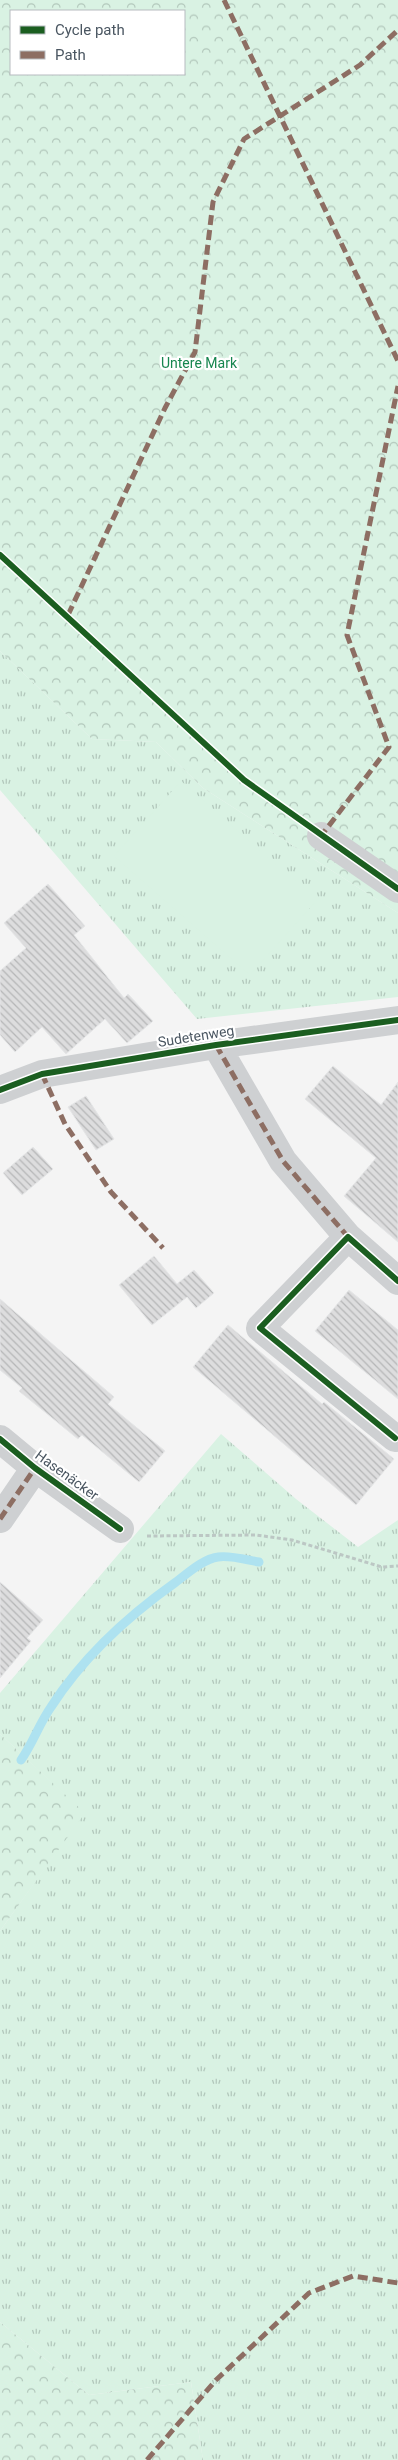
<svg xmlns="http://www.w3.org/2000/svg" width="398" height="2460" viewBox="0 0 398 2460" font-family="Roboto,sans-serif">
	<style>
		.grass { fill: url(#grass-tufts) }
		.forest { fill: url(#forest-crowns); fill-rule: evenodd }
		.pitch { fill: #d9f2e3 }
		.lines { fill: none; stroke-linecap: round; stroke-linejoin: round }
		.stream { stroke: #aee2f0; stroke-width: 9 }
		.building { fill: url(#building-back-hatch); stroke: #e5e6e7 }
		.path { stroke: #bcc7c4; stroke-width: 3; stroke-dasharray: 4 2.5; stroke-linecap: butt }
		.minor { stroke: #ced0d2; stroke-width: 28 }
		.quiet { stroke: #8d6e63; stroke-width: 5; stroke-dasharray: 10 5; stroke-linecap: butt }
		.cycleway-casing { stroke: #fff; stroke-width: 9 }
		.cycleway { stroke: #1b5e20; stroke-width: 6 }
		.labels { text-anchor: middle; stroke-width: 4.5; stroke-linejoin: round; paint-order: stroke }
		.park-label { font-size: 14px; fill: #17864f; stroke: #fff }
		.street-label { font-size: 14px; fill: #4a5661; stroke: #fff }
	</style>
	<defs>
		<pattern id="grass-tufts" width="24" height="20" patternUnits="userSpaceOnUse" patternTransform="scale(1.25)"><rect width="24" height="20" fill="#d9f2e3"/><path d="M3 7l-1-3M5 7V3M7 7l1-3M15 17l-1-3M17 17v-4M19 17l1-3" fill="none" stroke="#b2c7bb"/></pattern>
		<pattern id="forest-crowns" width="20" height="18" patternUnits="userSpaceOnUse" patternTransform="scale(1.25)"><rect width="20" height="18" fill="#d9f2e3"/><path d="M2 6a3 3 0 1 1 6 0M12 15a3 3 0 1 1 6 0" fill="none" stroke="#b2c7bb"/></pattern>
		<pattern id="building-back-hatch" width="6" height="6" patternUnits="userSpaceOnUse" patternTransform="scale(1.25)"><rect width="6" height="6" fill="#ddddde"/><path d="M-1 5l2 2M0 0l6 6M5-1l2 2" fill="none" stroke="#b5b6b7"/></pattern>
	</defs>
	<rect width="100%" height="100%" fill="#f4f4f4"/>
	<path class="grass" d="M0 651 92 739 156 742 203 788 398 913V997L197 1019 0 790Z
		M221 1434 296 1499 358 1547 398 1520V2460H203L191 2382 89 2395 0 2322V1931L84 1813 0 1734V1693Z"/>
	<path class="forest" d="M0 0H398V913L203 788 156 742 92 739 0 651ZM11 11H184V74H11Z
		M0 1734 85 1813 0 1931Z
		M0 2322 89 2395 191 2382 203 2460H0Z"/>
	<path class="pitch" d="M181 781 317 900 250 975 114 856Z"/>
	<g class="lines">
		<path class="stream" d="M21 1760C33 1743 39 1724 51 1707 83 1657 128 1616 176 1582 188 1573 203 1559 218 1557 230 1555 247 1560 259 1562"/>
	</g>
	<path class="building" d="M48 884 85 926 74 935 124 998 128 994 153 1021 127 1043 105 1019 66 1054 42 1027 15 1052 0 1035V971L26 948 4 923Z
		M333 1066 381 1105 398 1082V1242L344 1196 376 1158 305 1099Z
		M86 1096 114 1139 96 1150 68 1107Z
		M33 1147 53 1169 22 1195 3 1173Z
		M154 1256 177 1284 194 1270 214 1293 196 1308 187 1297 152 1325 119 1285Z
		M349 1290 398 1330V1399L315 1331Z
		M0 1299 114 1397 108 1404 165 1451 139 1482 82 1435 78 1439 19 1391 22 1388 0 1370Z
		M228 1325 322 1404 324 1402 394 1459 356 1505 193 1367Z
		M0 1582 43 1620 27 1638 31 1641 0 1678Z"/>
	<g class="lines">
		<path class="path" d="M147 1536 256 1535 292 1540 382 1567 398 1566"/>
		<path class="minor" d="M321 836 398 889
			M216 1045 283 1161 348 1237
			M0 1090 42 1074 216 1045 398 1020
			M395 1438 260 1328 348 1237 398 1281
			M0 1439 35 1468 120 1529
			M0 1519 35 1468"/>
		<path class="quiet" d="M224 0 398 361
			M68 615 165 408 195 352 213 202 244 139 360 65 398 30
			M319 835 321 836 389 747 347 635 398 386
			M216 1045 283 1161 348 1237
			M42 1074 65 1124 111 1192 163 1248
			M0 1519 35 1468
			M147 2460 216 2380 309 2293 353 2276 398 2283"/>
		<g class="cycleway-casing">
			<path id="cycleway" d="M0 555 244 780 398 889
				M0 1090 42 1074 216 1045 398 1020
				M395 1438 260 1328 348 1237 398 1281
				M0 1439 35 1468 120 1529"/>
		</g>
		<use href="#cycleway" class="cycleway"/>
	</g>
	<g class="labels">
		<g class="park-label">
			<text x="199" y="368">Untere Mark</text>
		</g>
		<g class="street-label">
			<text transform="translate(196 1036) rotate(-9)" y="5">Sudetenweg</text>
			<text transform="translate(67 1475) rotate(36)" y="5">Hasenäcker</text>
		</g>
	</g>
	<rect x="10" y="10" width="175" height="65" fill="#ffffff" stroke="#b7bbc0"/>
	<rect x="20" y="26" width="25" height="8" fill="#1b5e20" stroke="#b7bbc0"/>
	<text x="55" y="35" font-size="15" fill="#4a5661">Cycle path</text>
	<rect x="20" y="51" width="25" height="8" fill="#8d6e63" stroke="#b7bbc0"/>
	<text x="55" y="60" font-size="15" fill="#4a5661">Path</text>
</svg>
